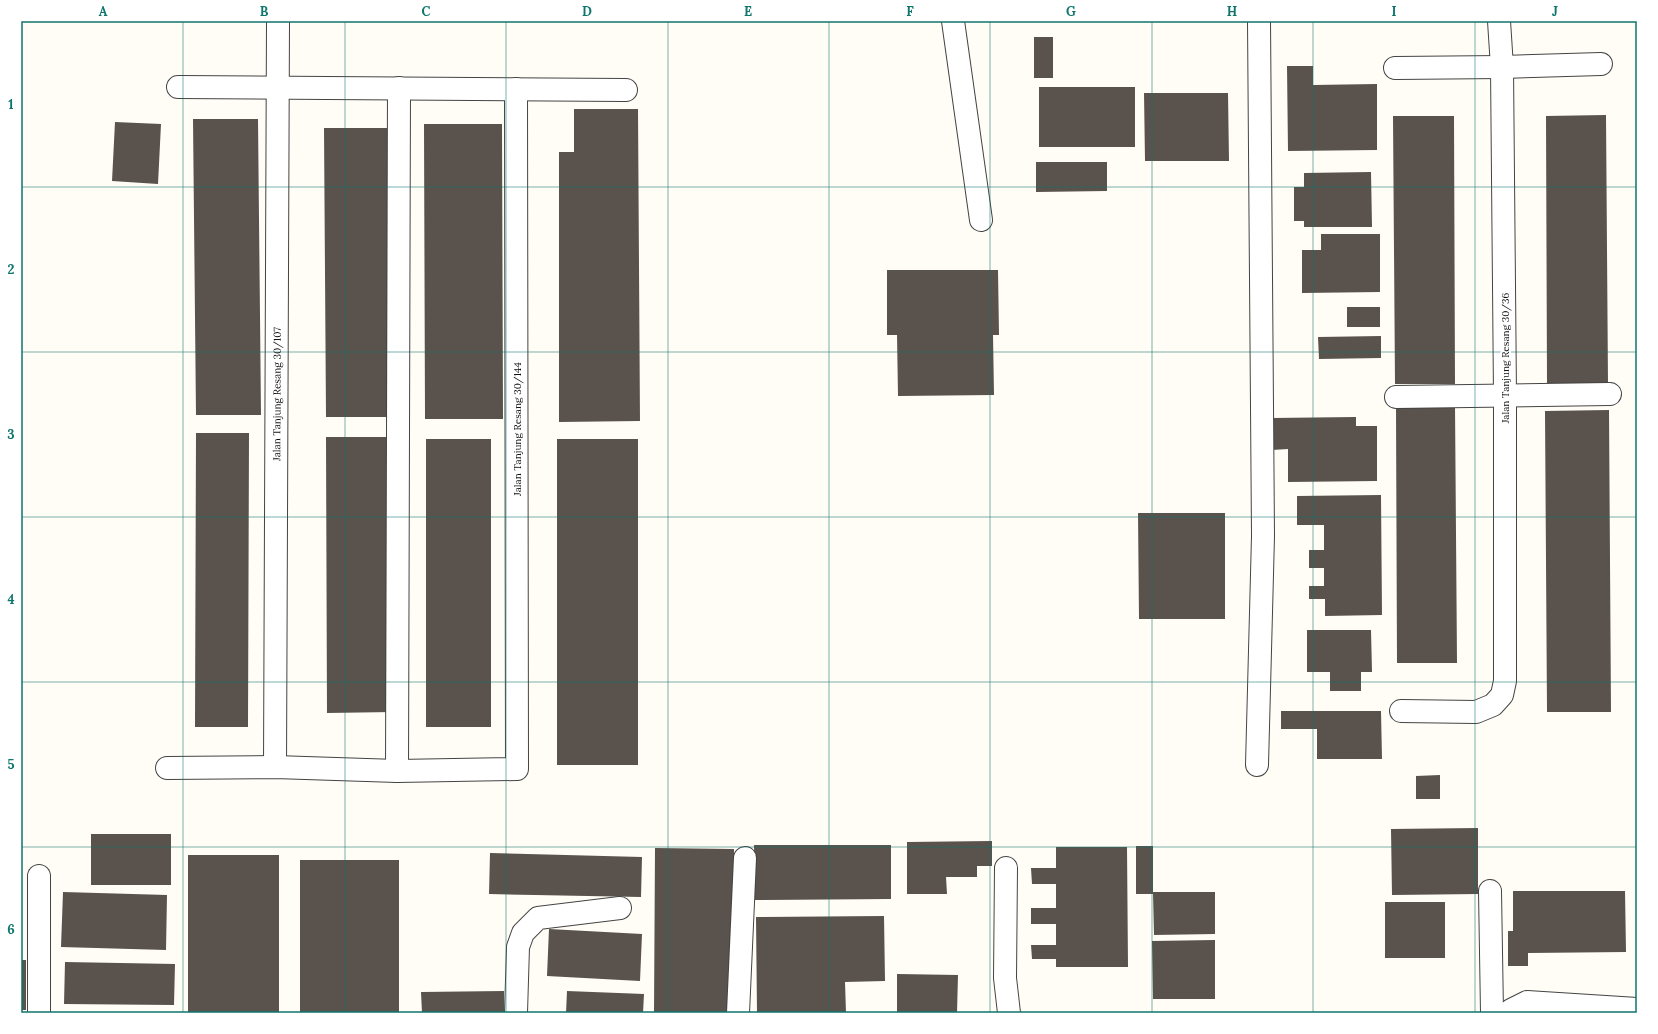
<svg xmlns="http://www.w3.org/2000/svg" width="1658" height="1034" viewBox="0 0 1658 1034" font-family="Lora,serif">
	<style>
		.building { fill: #5a524d }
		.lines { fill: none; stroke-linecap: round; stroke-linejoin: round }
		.minor-casing { stroke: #444; stroke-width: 24 }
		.minor { stroke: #fff; stroke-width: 22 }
		.grid { fill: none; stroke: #0f766e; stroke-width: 1; stroke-opacity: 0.55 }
		.labels { text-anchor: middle; stroke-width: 4; stroke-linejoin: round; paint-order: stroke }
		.street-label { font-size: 10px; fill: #111; stroke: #fff }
		.neatline { fill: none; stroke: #0f766e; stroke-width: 1.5 }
		.grid-label { font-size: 13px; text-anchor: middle; font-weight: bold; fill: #0f766e }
	</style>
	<rect width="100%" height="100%" fill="#fffdf5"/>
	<path class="building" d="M1034 37H1053V78H1034Z
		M1287 66H1313V85L1377 84V150L1288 151Z
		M1039 87H1135V147H1039Z
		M1144 93H1228L1229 161H1145Z
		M574 109H638L640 421 559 422V152H574Z
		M1606 115 1608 383 1547 384 1546 116Z
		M1393 116H1454L1455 384H1395Z
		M193 119H258L261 415H196Z
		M115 122 161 124 158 184 112 181Z
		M424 124H502L503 419H425Z
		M324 128H390L392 417H326Z
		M1036 162H1107V191L1036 192Z
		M1371 172 1372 227H1304V221H1294V187H1304V173Z
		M1321 234H1380V292L1302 293V250H1321Z
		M887 270H998L999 335H993L994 395 898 396 897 335H887Z
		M1347 307H1380V327H1347Z
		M1381 336V358L1319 359 1318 337Z
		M1455 405 1457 663H1397L1396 406Z
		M1609 410 1611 712H1547L1545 411Z
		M1356 417V426H1377V481L1288 482V449L1272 450V418Z
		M196 433H249L248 727H195Z
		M326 437H392L393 712 327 713Z
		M426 439H491V727H426Z
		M557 439H638V765H557Z
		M1381 495 1382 615 1325 616V599H1309V586H1324V568H1309V550H1324V525H1297V496Z
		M1138 513H1225V619H1139Z
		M1307 630H1371L1372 672H1361V691H1330V672H1307Z
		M1281 711H1381L1382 759H1317V729H1281Z
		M1440 775V799H1416V776Z
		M1478 828V894L1392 895 1391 829Z
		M91 834H171V885H91Z
		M992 841V866H977V877H946L947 894H907V842Z
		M754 845H891V899L755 900Z
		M1136 846H1153V892H1215V934L1154 935 1153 894H1136Z
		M1056 847H1127L1128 967H1056V959H1032L1031 945H1056V924H1031V908H1056V884H1032L1031 868H1056Z
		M655 848 734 849 733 1013H654Z
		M490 853 642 857 641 897 489 894Z
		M188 855H279V1013H188Z
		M300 860H399V1013H300Z
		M1513 891H1625L1626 952 1528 953V966H1508V931H1513Z
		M63 892 167 895 166 950 61 947Z
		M1385 902H1445V958H1385Z
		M884 916 885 981 845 982 846 1013H757L756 917Z
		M549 929 642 934 640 981 547 976Z
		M1215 940V999H1153L1152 941Z
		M21 960H26V1010H21Z
		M65 962 175 964 174 1005 64 1004Z
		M897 974 958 975 957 1013H897Z
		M504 991V1013H422L421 992Z
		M567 991 644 994 643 1013H566Z"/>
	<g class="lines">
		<g class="minor-casing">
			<g id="minor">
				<path d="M953 21 981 220"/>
				<path d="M1395 68 1502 67 1601 64"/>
				<path d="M178 87 626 90"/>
				<path d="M1396 397 1610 394"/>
				<path d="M1401 711 1476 712 1493 705 1502 695 1505 681V395L1502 67 1499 21"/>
				<path d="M1257 765 1263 536 1259 21"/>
				<path id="s1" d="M275 767 278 21"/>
				<path d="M167 768 275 767 397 771 517 769 516 89"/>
				<path d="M397 771 399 88"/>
				<path d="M1006 868 1005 978 1009 1013"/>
				<path d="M1490 891 1492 1013"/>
				<path d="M39 1013V876"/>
				<path d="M516 1013 518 947 523 933 538 918 620 908"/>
				<path d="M738 1013 745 858"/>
				<path d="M1508 1013 1511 1010 1527 1002 1637 1009"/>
			</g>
		</g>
		<use href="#minor" class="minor"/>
	</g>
	<path class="grid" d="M183 21V1013M345 21V1013M506 21V1013M668 21V1013M829 21V1013M990 21V1013M1152 21V1013M1313 21V1013M1475 21V1013M21 187H1637M21 352H1637M21 517H1637M21 682H1637M21 847H1637"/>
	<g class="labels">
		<g class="street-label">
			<text transform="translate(1505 358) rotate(-90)" y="4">Jalan Tanjung Resang 30/36</text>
			<text dy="4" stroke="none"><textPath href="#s1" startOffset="373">Jalan Tanjung Resang 30/107</textPath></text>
			<text transform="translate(517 429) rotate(-90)" y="4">Jalan Tanjung Resang 30/144</text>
		</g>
	</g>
	<rect width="1658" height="1034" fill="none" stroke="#ffffff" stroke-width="44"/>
	<rect x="22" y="22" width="1614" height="990" class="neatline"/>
	<g class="grid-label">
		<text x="103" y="16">A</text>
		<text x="264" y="16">B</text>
		<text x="426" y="16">C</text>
		<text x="587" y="16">D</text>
		<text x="748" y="16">E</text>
		<text x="910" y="16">F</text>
		<text x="1071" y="16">G</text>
		<text x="1232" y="16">H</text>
		<text x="1394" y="16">I</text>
		<text x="1555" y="16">J</text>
		<text x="11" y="109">1</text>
		<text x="11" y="274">2</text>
		<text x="11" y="439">3</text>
		<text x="11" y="604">4</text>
		<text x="11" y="769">5</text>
		<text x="11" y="934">6</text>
	</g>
</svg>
